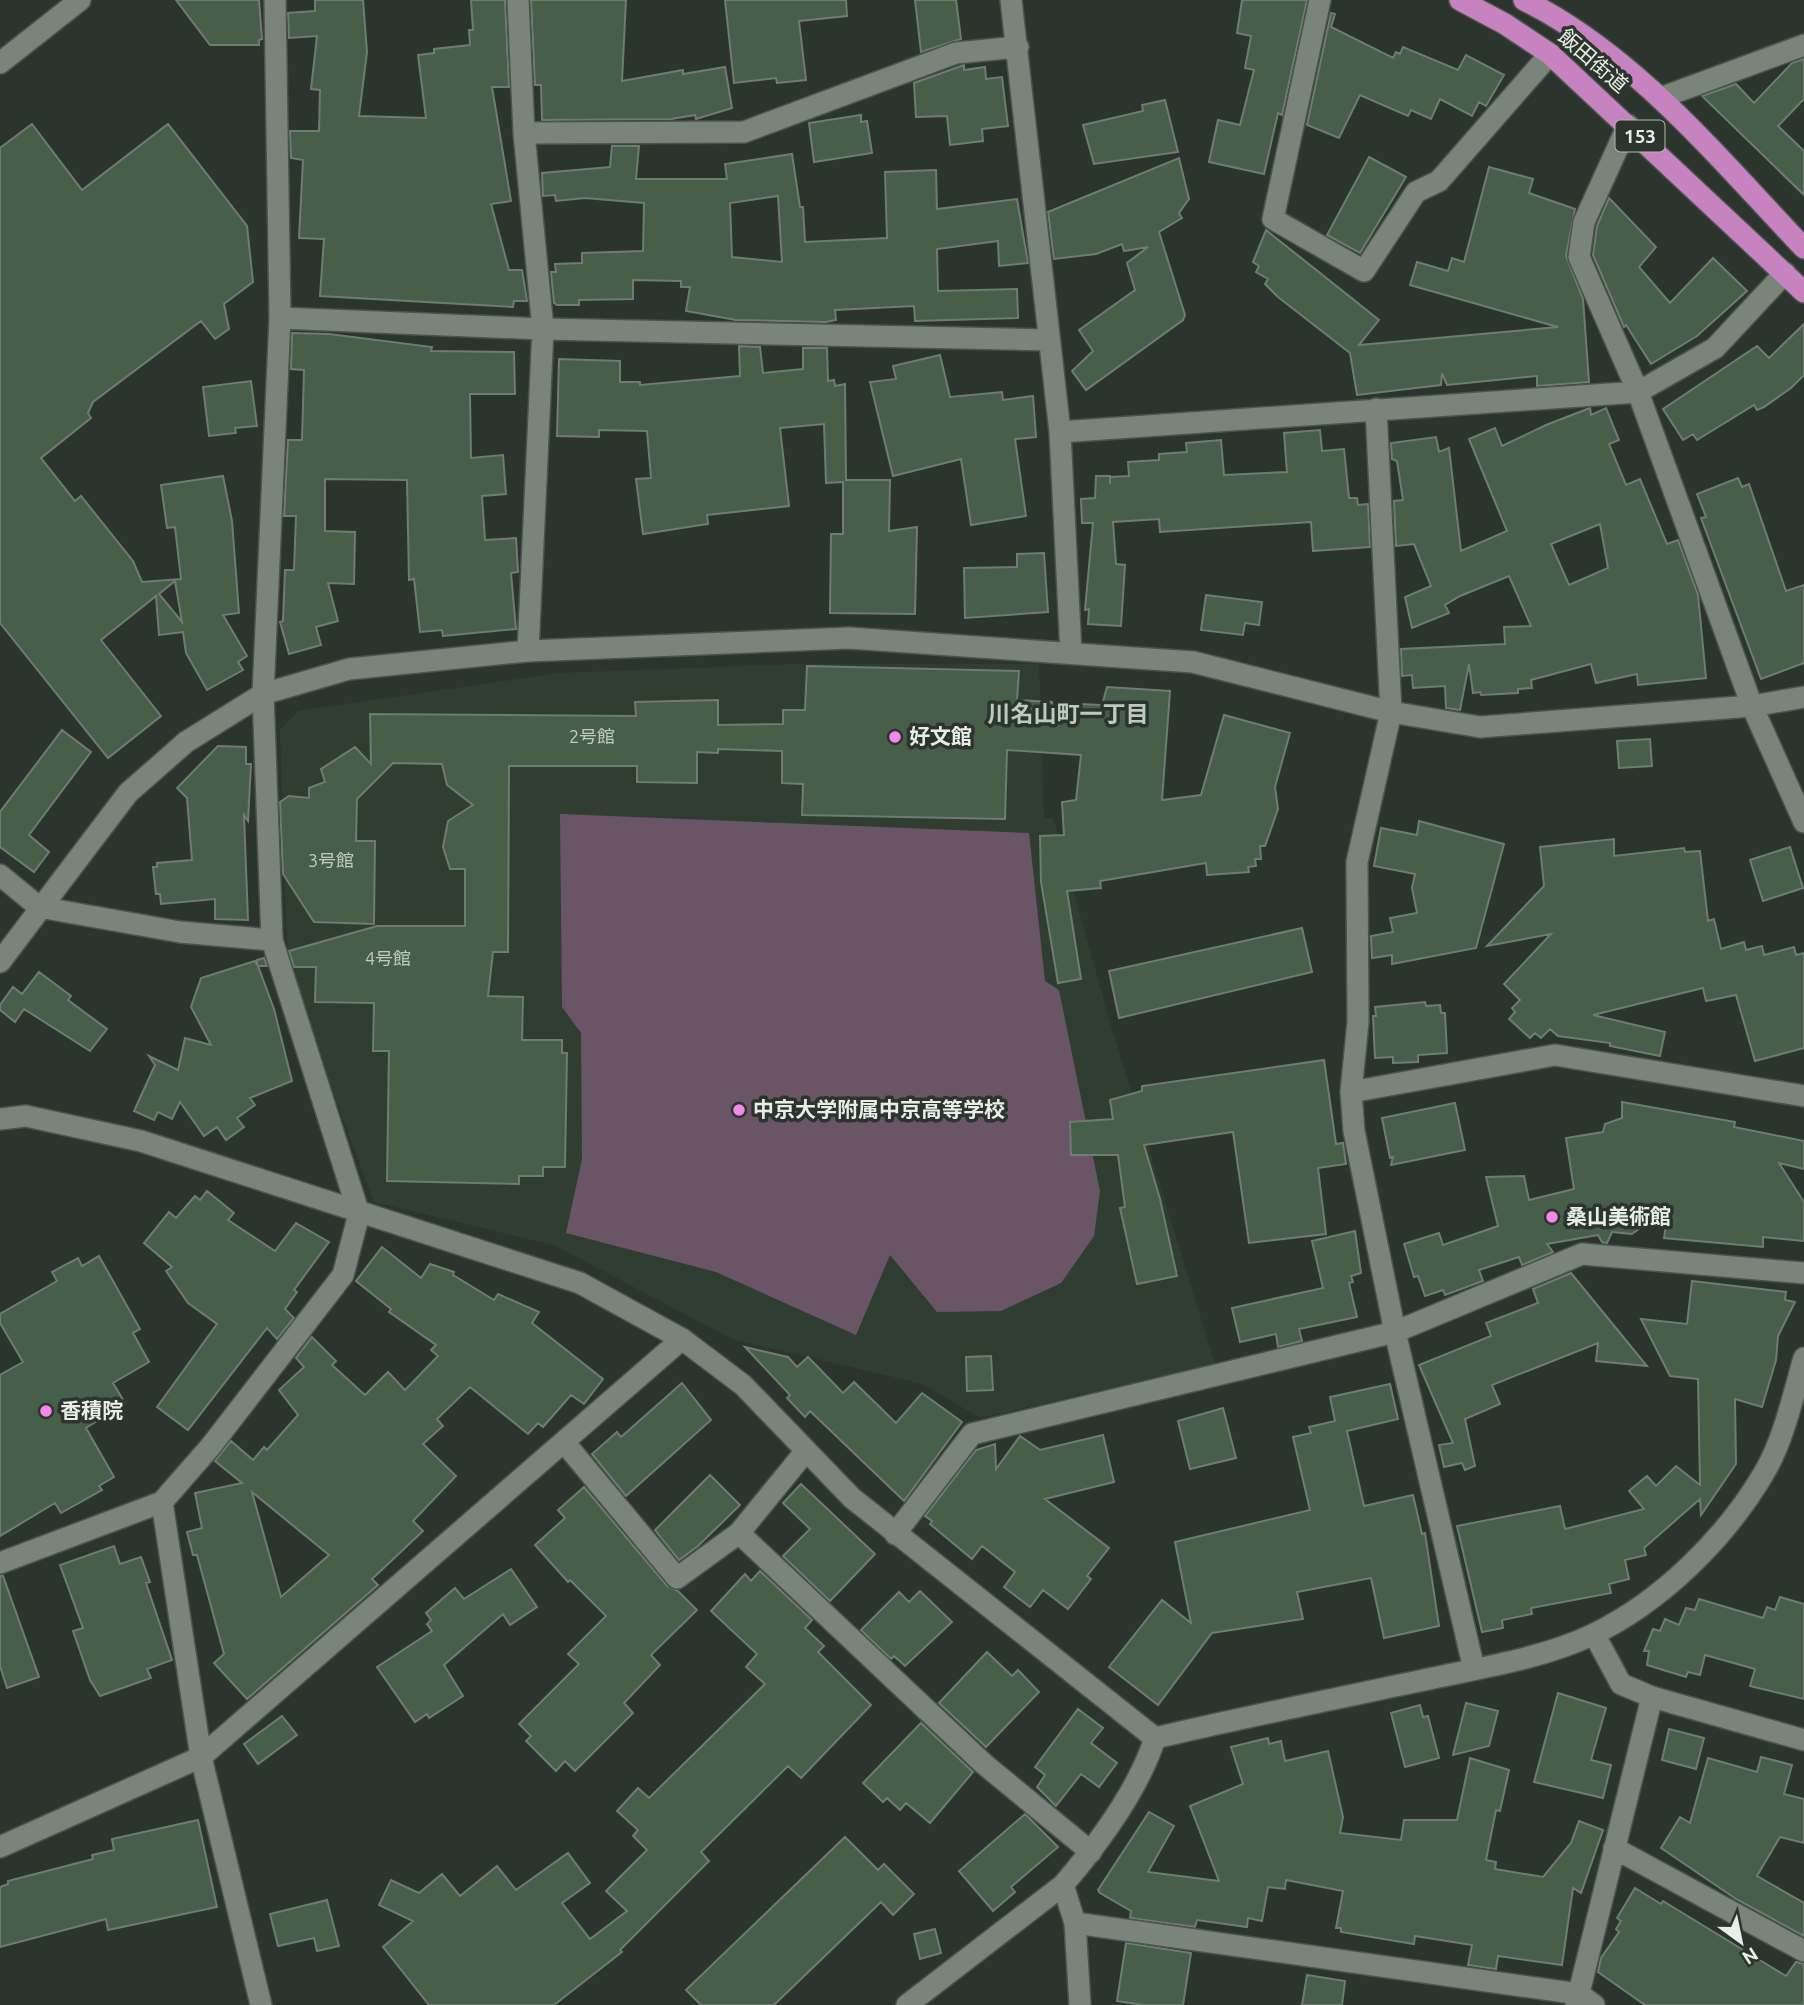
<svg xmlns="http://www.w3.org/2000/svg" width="1804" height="2005" viewBox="0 0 1804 2005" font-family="Ubuntu,'Noto Sans JP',sans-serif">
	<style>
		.built { fill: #303e31 }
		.green { fill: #6a5567 }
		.building { fill: #475e48; stroke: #707b71; stroke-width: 2; fill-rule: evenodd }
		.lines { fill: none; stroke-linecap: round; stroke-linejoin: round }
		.street-casing { stroke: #4b534c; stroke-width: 24 }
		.secondary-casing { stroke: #4b534c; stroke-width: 24 }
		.highway-casing { stroke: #4b534c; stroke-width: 24 }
		.street { stroke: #7a847a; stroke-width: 21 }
		.secondary { stroke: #7a847a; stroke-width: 21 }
		.highway { stroke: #c783c0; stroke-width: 21 }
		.poi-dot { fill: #f688ed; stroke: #2c352d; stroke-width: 2.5 }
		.labels { text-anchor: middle; stroke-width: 7; stroke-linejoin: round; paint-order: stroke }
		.number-label { font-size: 18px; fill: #c0c9c0 }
		.shield { fill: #2c352d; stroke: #b0b6b0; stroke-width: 2 }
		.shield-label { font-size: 19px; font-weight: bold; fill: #e8ede8 }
		.street-label { font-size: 21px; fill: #e8ede8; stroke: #2c352d }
		.poi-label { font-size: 21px; font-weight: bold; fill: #e8ede8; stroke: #2c352d; text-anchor: start }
		.neighbourhood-label { font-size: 23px; font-weight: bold; fill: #becabf; stroke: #2c352d }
	</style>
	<rect width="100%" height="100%" fill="#2c352d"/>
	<path class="built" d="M797 664H1039L1044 818H1053L1109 1019 1215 1364 980 1418 923 1384 732 1339 554 1245 374 1202 288 971 280 730 298 711 559 673Z"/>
	<path class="green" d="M560 814 1029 833 1045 981 1059 990 1100 1191 1094 1236 1061 1283 1001 1311 937 1312 890 1255 856 1335 716 1272 566 1233 582 1159 581 1033 562 1007Z"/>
	<path class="building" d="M176 0H259L262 39 259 40V45H210Z
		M315 0H363L367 52 359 116 426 118 418 55 434 53V49L470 45 469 30H473L471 0H505L509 87H492L511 201 491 204 509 270H522L527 301H514L513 307 320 296 324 239 299 238 303 160 291 158 290 131H319L320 90 311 89 317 36 289 38 288 13 315 11Z
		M531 0H626L622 81 683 70V74L725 67 732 108 696 119 695 115 671 119 542 120 541 85H535Z
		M725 0H846L847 16 799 21 806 80 777 83 776 78 734 83Z
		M915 0H956L961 39 921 52Z
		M1242 0H1307L1282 115 1278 113 1264 174 1209 162 1218 120 1240 125 1254 70 1245 68 1251 36 1237 33Z
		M1331 13 1335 14 1331 27 1393 58 1396 52 1400 54 1403 47 1458 70 1466 55 1504 75 1486 106 1479 102 1472 116 1440 99 1431 119 1411 110 1408 116 1360 95 1339 138 1307 125Z
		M1804 59V99L1778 126 1804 151V195L1702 96 1736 84 1754 103 1792 63Z
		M964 65V70L985 67 986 79 1002 77 1008 126 982 129 983 141 950 145 947 116 916 117 914 83Z
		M1165 100 1178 152 1094 164 1083 125 1143 111 1142 105Z
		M861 115V122L867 121 872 153 814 162 809 123Z
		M32 124 82 190 168 124 247 226 253 282 224 304 229 329 215 339 201 321 93 402 88 413 91 418 41 458 75 501 81 496 133 561 142 582 181 579 175 527 167 528 161 485 223 476 232 521 239 613 223 615 247 656 238 662 243 670 207 690 186 653 183 632 159 635 156 596 101 640 161 716 108 758 0 623V148ZM175 581 182 622 159 594Z
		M612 146H639L636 179H727L725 164 792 154 800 207H803L805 242 887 238 885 172 936 170 937 209 1017 199 1028 263 999 266 998 241 937 249 938 291 1017 289 1018 318 915 321 914 306 835 310 836 320 826 322 736 320 686 311 690 287H681V281L633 280V299L579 300V305H557L554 303 551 272H556L555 264 582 263V253L643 251 644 203 585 198 556 201 555 195 543 196 542 173 610 167ZM778 196 782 262 732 257 730 203Z
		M1369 157 1406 177 1360 253 1327 235Z
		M1179 158 1189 199 1179 213 1182 218 1159 232 1185 315 1183 320 1086 390 1072 371 1093 351 1079 330 1135 290 1127 263 1148 247 1124 251 1122 244 1096 254 1054 259 1048 212Z
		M1489 167 1533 179 1529 193 1575 209 1566 256 1583 299 1589 382 1537 386V376L1447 385 1442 373 1441 385 1357 395 1350 353 1278 297 1265 284 1268 279 1256 272 1259 266 1253 262 1266 230 1379 320 1359 345 1558 327 1410 285 1417 262 1448 271 1452 258 1464 262Z
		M1609 198 1656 247 1639 267 1670 303 1713 258 1747 291 1697 336 1651 364 1626 325 1624 327 1593 255 1597 226Z
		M1804 324V375L1791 388 1764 407 1757 410 1754 405 1697 440 1693 434 1683 440 1663 409 1757 346 1769 358Z
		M292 333 329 334 432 347 431 351 514 352 515 394H470L471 458 503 455 506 494 482 496 485 540 516 538 518 572 511 573 516 629 443 636 442 630 420 632 414 579 409 580 407 480 325 479V531L355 532 354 584 328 583 338 621 316 627 321 645 289 654 280 622 283 621 285 570H294L296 516H284L288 440H302L304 370 291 369Z
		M739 346 760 347 763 373 803 369V348H827L828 381 834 380 835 386 845 384 846 480H890L889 531 917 527 915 614 830 613 831 534H843V482L826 483 824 424 780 428 789 506 707 515 708 524 643 534 636 479 651 478 647 431 599 430V437L557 436 559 359 620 361V382H640V385L740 376Z
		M940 355 950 397 1002 392 1003 400 1033 396 1036 437 1015 439 1026 516 971 525 961 459 893 476 870 382 896 379 893 366Z
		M251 381 257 426 235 428 236 433 209 436 203 387Z
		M1590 408 1591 415 1606 408 1619 440 1609 444 1626 485 1640 479 1667 544 1678 540 1698 595 1706 678 1638 685 1637 674 1596 683 1591 664 1531 680 1532 688 1518 689V693L1481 695 1480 692 1473 693 1469 664 1460 710 1446 708 1445 686 1413 688 1412 675 1402 676 1401 649 1505 644 1504 627 1531 626 1509 576 1460 596 1445 605 1449 613 1412 628 1405 597 1431 586 1414 544 1396 546 1394 501 1403 500 1397 461 1392 459 1391 443 1436 437 1439 452 1449 448 1461 551 1507 531 1469 439 1495 428 1502 446 1546 425ZM1600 524 1608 568 1569 585 1551 544Z
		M1320 430 1322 451 1344 449 1349 498H1357L1358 505 1368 504 1370 547 1313 551 1311 522 1160 532 1159 519 1113 522 1116 564 1125 565 1121 626 1088 624 1089 609 1085 610 1093 523H1082L1081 499 1095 498 1096 476H1110V484V477L1129 476 1128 462 1159 460V454L1187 452 1186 443 1221 440 1224 475 1287 472 1284 433Z
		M1738 478 1742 487 1749 484 1786 591 1804 585V663L1761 679 1701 518 1706 517 1697 494Z
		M1044 553 1048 612 965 618 964 568 1017 567V554Z
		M1206 595 1262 602 1259 625 1245 623 1243 635 1201 630Z
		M807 666 1019 671 1017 700 1052 702 1053 715H1079L1080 704 1102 705 1107 687 1170 691 1162 800 1201 795 1224 715 1290 733 1275 787 1278 809 1265 846H1260L1261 859H1255L1256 866 1248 867 1249 872 1207 875 1206 863 1100 881 1101 888 1067 891 1081 979 1058 983 1041 882 1040 836 1064 835 1062 802 1076 800 1081 755 1007 750 1005 819 802 815 803 784 782 783V751L718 749V753L697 752V783L637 782V766H509L508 952H493L488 996 523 997 522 1040H562V1053H567L565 1167H543V1176H519V1184L387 1181 389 1051H373L374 1003 315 1002 316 967H294L289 951 377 926H465V869H450L443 847 448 821 473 805 447 785 442 764 393 763 357 799 356 841H375L374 924 314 922 283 874 280 802 289 796 309 798V788L325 782 321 769 355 747 371 764 370 714 636 716 635 702 718 700V725L783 724V710H805Z
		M62 730 91 752 29 835 49 852 34 872 0 847V812Z
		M1650 739 1652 766 1619 768 1617 741Z
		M218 746 246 747V764H251L248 821 244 815 248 920 215 919V899L161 904 160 894H156L153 867H157V863L192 860 187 798 177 788Z
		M1419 821 1504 844 1476 948 1392 964V955L1372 958 1371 936 1393 932 1390 918 1417 913 1412 888 1415 874 1374 866 1381 828 1417 835Z
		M1614 839V856L1684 848 1685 852 1700 851 1708 921 1714 919 1721 949 1744 942 1746 950 1762 946 1764 955 1794 947 1796 955 1804 953V1048L1755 1061 1736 995 1706 1001 1703 988 1593 1015 1665 1032 1660 1056 1610 1046V1043L1558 1036 1550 1029 1541 1038 1535 1033 1530 1038 1509 1019 1515 1012 1512 1008 1520 1000 1504 984 1551 934 1487 946 1544 886 1540 847Z
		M1790 847 1803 888 1763 901 1750 860Z
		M1302 928 1312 972 1119 1018 1109 971Z
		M264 958 267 966H258L274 1009 292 1081 250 1098 255 1105 237 1118 244 1127 226 1140 217 1127 204 1136 180 1102 172 1119 158 1112 154 1120 134 1111 155 1065 149 1056 178 1070 185 1038 211 1045 191 1007 201 978 255 961 257 965V960Z
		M39 972 71 996 68 1000 107 1029 90 1051 24 1009 15 1022 0 1010V1005L13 987 22 994Z
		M1425 1002 1426 1006 1440 1005 1441 1013H1445L1447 1053 1418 1055V1062L1393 1063V1057L1375 1058 1373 1016H1376L1375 1007Z
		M1324 1060 1336 1144 1343 1143 1346 1164 1318 1168 1326 1234 1249 1243 1233 1132 1144 1145 1160 1199 1177 1276 1137 1284 1120 1208 1125 1207 1118 1155H1071L1070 1122 1113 1119 1110 1100 1142 1091V1086Z
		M1622 1102 1735 1122 1734 1127 1804 1141V1169L1779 1163 1804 1202V1241L1763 1237V1247L1664 1238 1669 1207 1632 1234 1612 1232 1607 1243 1602 1242 1598 1235 1547 1244 1553 1252 1522 1265 1519 1257 1479 1270 1483 1281 1445 1295 1443 1290 1425 1296 1418 1276 1414 1277 1404 1244 1439 1233 1443 1245 1498 1226 1486 1177 1524 1176 1529 1200 1574 1189 1566 1138 1603 1132 1605 1124 1622 1118Z
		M1455 1103 1465 1150 1391 1165 1393 1157 1390 1158 1382 1118Z
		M207 1191 234 1213 228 1220 275 1251 296 1223 329 1242 294 1290 297 1292 285 1309 294 1318 277 1339 267 1328 188 1430 157 1407 217 1324 188 1303 166 1271 172 1267 144 1243 169 1212 176 1218 195 1196 200 1200Z
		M1355 1231 1361 1273 1351 1276 1353 1282 1349 1283 1357 1317 1299 1329 1302 1341 1278 1347 1276 1334 1240 1342 1232 1308 1323 1288 1312 1241Z
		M382 1247 421 1278 430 1264 454 1272 453 1275 494 1300 498 1294 539 1312 532 1323 603 1379 584 1404 571 1395 543 1427 538 1423 528 1434 470 1387 437 1419 443 1426 423 1444 456 1476 413 1521 423 1531 372 1579 378 1585 247 1699 214 1663 224 1654 197 1555H193L187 1532 202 1528 195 1493 242 1483 215 1461 231 1441 253 1460 264 1447 267 1450 298 1415 279 1390 304 1367 296 1358 312 1337 336 1361 332 1365 365 1395 388 1372 405 1390 438 1356 431 1350 436 1345 389 1312 391 1309 356 1281ZM252 1492 329 1555 281 1597Z
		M99 1256 140 1329 133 1333 149 1362 113 1383 125 1403 86 1428 114 1477 99 1486 102 1490 61 1513 55 1503 0 1536V1375L23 1362 0 1323V1314L57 1281 52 1272 78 1258 82 1266Z
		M1571 1273 1647 1366 1596 1361 1598 1343 1492 1385 1500 1404 1465 1419 1475 1466 1465 1470 1462 1463 1444 1467 1439 1445 1453 1443 1419 1365 1491 1336 1486 1323 1538 1303 1533 1289Z
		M1692 1281 1786 1292 1785 1300 1795 1302 1778 1336 1776 1360 1762 1407 1735 1399 1736 1464 1701 1515 1700 1499 1644 1548 1646 1555 1625 1560 1629 1579 1609 1584 1611 1593 1531 1608 1532 1614 1502 1620 1503 1628 1482 1632 1457 1526 1560 1506 1565 1529 1644 1509 1629 1491 1647 1476 1656 1486 1676 1466 1700 1485 1698 1379 1670 1376 1641 1319 1687 1324Z
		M745 1347 788 1357 797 1367 808 1357 843 1393 854 1382 896 1423 922 1393 962 1422 904 1501 810 1411 805 1417 787 1398 790 1395Z
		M991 1356 993 1390 967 1391 966 1357Z
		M682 1383 711 1420 626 1496 592 1454 617 1432 621 1437Z
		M1390 1384 1398 1419 1347 1431 1364 1506 1413 1495 1422 1534 1425 1533 1439 1626 1384 1638 1371 1578 1297 1592 1303 1619 1212 1633 1158 1705 1109 1667 1162 1600 1191 1623 1175 1542 1310 1510 1293 1437 1311 1433 1309 1427 1335 1421 1330 1397Z
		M1223 1408 1236 1458 1190 1469 1178 1421Z
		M1103 1435 1114 1482 1045 1499 1109 1548 1087 1576 1091 1579 1068 1609 1043 1590 1030 1607 1004 1587 1015 1572 982 1546 972 1559 930 1524 932 1521 925 1516 976 1450 995 1444 996 1469 1020 1436 1040 1450Z
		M710 1475 740 1505 698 1546 679 1560 655 1530Z
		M801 1484 875 1554 830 1601 783 1556 810 1529 783 1503Z
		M584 1487 667 1586 678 1591 697 1610 651 1655 660 1665 624 1703 633 1713 575 1771 565 1761 556 1771 526 1741 531 1736 519 1724 579 1664 568 1654 606 1616 570 1580 568 1582 535 1545 565 1518 558 1510Z
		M114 1546 120 1564 141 1557 150 1582 146 1583 172 1660 147 1669 151 1678 100 1696 90 1680 73 1631 83 1628 60 1565Z
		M511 1569 537 1607 510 1625 503 1614 444 1665 463 1696 429 1718 427 1714 415 1722 377 1667 432 1631 427 1624 431 1620 426 1613 455 1588 464 1599Z
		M760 1571 812 1620 805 1628 824 1646 818 1652 871 1705 801 1778 788 1766 701 1852 709 1861 620 1950 622 1952 554 2005H429L383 1947 413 1921 379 1905 391 1880 419 1893 442 1874 460 1896 497 1866 516 1890 568 1853 590 1883 562 1903 590 1939 627 1911 606 1891 647 1850 633 1836 638 1830 617 1811 638 1788 649 1798 765 1684 746 1667 757 1654 711 1611 745 1574 751 1581Z
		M0 1576H3L39 1677 7 1688 0 1666Z
		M920 1591 952 1622 905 1666 894 1656 891 1659 861 1630 899 1592 909 1602Z
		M1780 1597 1804 1604V1699L1750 1686 1755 1669 1705 1655 1700 1675 1688 1672 1686 1677 1647 1665 1649 1651H1644L1653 1629 1660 1631 1665 1619 1679 1625 1686 1608 1695 1610 1699 1599 1763 1618 1767 1607 1775 1610Z
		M987 1652 1012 1676 1018 1670 1039 1692 986 1747 939 1703Z
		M1558 1693 1606 1708 1591 1760 1611 1765 1603 1798 1534 1782Z
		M1466 1703 1498 1711 1489 1746 1453 1755Z
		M1420 1705 1423 1717 1428 1716 1439 1758 1405 1767 1391 1713Z
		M1078 1709 1103 1728 1091 1743 1117 1763 1099 1787 1081 1774 1056 1806 1037 1787 1045 1775 1035 1767Z
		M282 1716 297 1735 258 1764 244 1744Z
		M921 1723 973 1772 930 1823 906 1803 900 1810 887 1798 883 1802 863 1783Z
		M1669 1729 1704 1738 1696 1769 1662 1760Z
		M1268 1738 1269 1744 1281 1741 1285 1761 1328 1751 1343 1817 1340 1833 1401 1840 1404 1820H1457L1470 1758 1509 1770 1500 1811 1496 1810 1486 1860 1496 1862 1495 1869 1543 1877 1571 1843 1579 1821 1603 1830 1581 1893 1573 1888 1562 1965 1498 1956 1496 1969 1468 1965 1472 1945 1415 1936 1414 1944 1341 1932V1928H1336L1343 1891 1286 1880 1285 1889 1268 1887 1262 1921 1248 1918 1247 1927 1197 1920 1195 1927 1130 1918 1131 1911 1100 1893 1098 1890 1149 1812 1174 1826 1148 1872 1219 1881 1190 1806 1243 1784 1231 1747Z
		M1761 1757 1792 1765 1784 1794 1804 1799V1843L1780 1837 1757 1876 1804 1903V1936L1736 1899 1661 1848 1680 1817 1690 1823 1708 1758 1757 1772Z
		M1025 1814 1058 1847 1011 1887 1015 1892 993 1911 959 1871Z
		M198 1820 217 1907 108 1930 106 1919 0 1947V1887L8 1884V1881L93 1859 92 1855 114 1850 112 1839Z
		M845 1837 878 1870 884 1864 914 1894 893 1915 881 1902 774 2005H701L686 1990Z
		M1635 1888 1661 1904 1663 1901 1786 1976 1796 1962 1804 1964V2005H1645L1598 1972 1601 1958 1619 1932 1616 1929 1621 1921 1617 1918Z
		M327 1900 339 1946 317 1951 314 1938 278 1946 270 1914Z
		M935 1929 941 1953 920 1959 914 1934Z
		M1126 1943 1191 1953 1183 2005H1143L1117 2001Z
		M1307 1975 1345 1981 1342 2005H1302Z"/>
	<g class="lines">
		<g class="street-casing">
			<path id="street" d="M518 0 524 133 543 329 528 651
				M1011 0 1060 432 1071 653
				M1320 0 1273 219 1364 271 1416 192 1439 181 1550 54
				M1660 98 1804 45
				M1628 125 1584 222 1579 257 1638 392 1752 706 1804 822
				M524 133 744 132 956 53 1018 47
				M280 318 543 329 1047 340
				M1376 409 1391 712 1357 862 1358 1022 1351 1092 1354 1131 1395 1332 1474 1669
				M1060 432 1638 392 1715 348 1785 273
				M0 875 39 907 180 932 272 940
				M1351 1092 1555 1055 1804 1096
				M564 1442 677 1578 739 1533 805 1452
				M162 1502 201 1757 261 2005
				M739 1533 984 1764 1091 1852
				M895 1534 972 1434 1395 1332 1582 1254 1804 1273
				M0 1563 162 1502 211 1446 343 1275 359 1214 272 940 263 694 280 318 275 0
				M0 1847 201 1757 682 1339
				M1614 1848 1804 1951
				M1075 1923 1579 1994 1594 2005
				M1576 2005 1652 1697"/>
		</g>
		<g class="secondary-casing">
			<path id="secondary" d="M0 63 80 0
				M0 962 128 793 186 742 263 694 349 669 528 651 849 638 1193 662 1391 712 1480 727 1752 706 1804 697
				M0 1119 26 1116 141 1141 580 1283 682 1339 743 1385 852 1498 1155 1738
				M1594 1634 1621 1684 1652 1697 1804 1740
				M907 2005 1063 1885
				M1080 2005 1075 1923 1063 1885C1099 1843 1138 1791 1155 1738 1244 1717 1334 1699 1424 1680 1479 1668 1541 1659 1592 1635 1661 1602 1725 1539 1764 1473 1784 1439 1793 1396 1804 1358"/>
		</g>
		<g class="highway-casing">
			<path id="highway" d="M1460 0 1505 24 1550 54 1804 292
				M1524 0C1635 55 1719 159 1804 248"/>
		</g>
		<use href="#street" class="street"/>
		<use href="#secondary" class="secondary"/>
		<use href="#highway" class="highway"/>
	</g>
	<g class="poi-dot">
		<circle cx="895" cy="737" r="7"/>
		<circle cx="739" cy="1110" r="7"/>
		<circle cx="1552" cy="1217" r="7"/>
		<circle cx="46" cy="1411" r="7"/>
	</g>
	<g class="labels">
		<g class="number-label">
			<text x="592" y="743">2号館</text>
			<text x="331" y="867">3号館</text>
			<text x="388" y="965">4号館</text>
		</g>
		<rect class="shield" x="1615.5" y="120.5" width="49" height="31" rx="5"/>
		<g class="shield-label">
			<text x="1640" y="143">153</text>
		</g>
		<g class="street-label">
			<text transform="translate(1593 61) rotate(41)" y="7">飯田街道</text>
		</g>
		<g class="poi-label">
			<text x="909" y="744">好文館</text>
			<text x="753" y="1117">中京大学附属中京高等学校</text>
			<text x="1566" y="1224">桑山美術館</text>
			<text x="60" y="1418">香積院</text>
		</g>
		<g class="neighbourhood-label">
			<text x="1068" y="722">川名山町一丁目</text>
		</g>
	</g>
	<g transform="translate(1741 1942) rotate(147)" stroke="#2c352d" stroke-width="5" paint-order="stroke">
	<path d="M0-5L12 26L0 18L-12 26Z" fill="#e8ede8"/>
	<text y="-10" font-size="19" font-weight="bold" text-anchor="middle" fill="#e8ede8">N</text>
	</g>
</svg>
